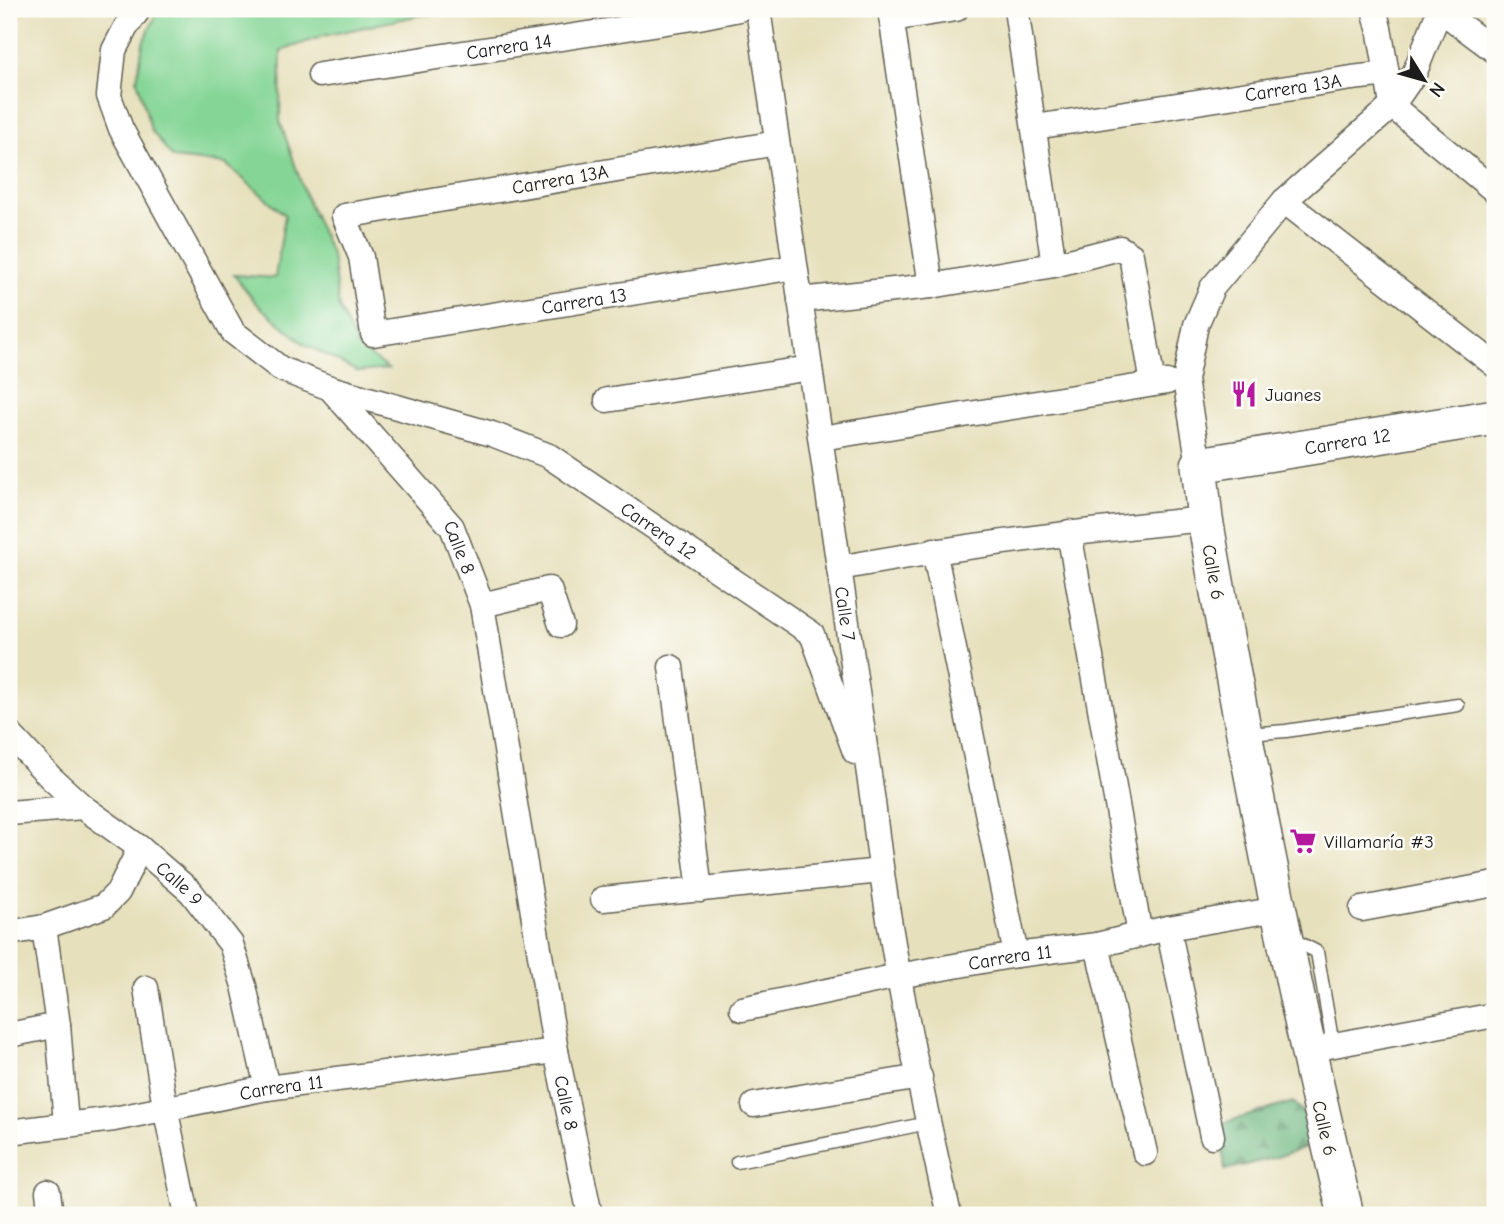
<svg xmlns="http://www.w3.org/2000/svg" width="1504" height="1224" viewBox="0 0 1504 1224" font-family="'Comic Neue',sans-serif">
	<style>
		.grass { fill: #85d696; stroke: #507959; stroke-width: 2 }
		.forest { fill: url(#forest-firs); stroke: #446a4e; stroke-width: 2 }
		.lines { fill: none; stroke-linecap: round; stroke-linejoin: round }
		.lane-casing { stroke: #636154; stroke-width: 15 }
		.street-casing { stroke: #636154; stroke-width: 27 }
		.secondary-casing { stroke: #636154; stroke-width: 38 }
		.lane { stroke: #fff; stroke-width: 12 }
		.street { stroke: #fff; stroke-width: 24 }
		.secondary { stroke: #fff; stroke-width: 35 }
		.labels { text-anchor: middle; stroke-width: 5; stroke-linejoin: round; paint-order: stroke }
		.street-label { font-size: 19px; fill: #1c1c1c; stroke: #fdfcf7 }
		.poi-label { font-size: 19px; fill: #1c1c1c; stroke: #fdfcf7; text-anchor: start }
	</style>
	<defs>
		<pattern id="forest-firs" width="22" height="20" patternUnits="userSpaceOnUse" patternTransform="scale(1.75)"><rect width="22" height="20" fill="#6cb77f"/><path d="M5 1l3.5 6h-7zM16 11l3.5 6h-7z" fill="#589467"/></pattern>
	</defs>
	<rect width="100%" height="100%" fill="#fdfcf7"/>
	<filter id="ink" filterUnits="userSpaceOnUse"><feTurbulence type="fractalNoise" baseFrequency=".0143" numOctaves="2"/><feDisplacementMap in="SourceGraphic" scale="14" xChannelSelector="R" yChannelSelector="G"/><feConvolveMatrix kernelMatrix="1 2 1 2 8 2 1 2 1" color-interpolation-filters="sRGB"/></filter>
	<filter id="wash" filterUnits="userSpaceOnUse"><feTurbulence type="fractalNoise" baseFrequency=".00686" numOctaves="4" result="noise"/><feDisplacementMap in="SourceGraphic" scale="28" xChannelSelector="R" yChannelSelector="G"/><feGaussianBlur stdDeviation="1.57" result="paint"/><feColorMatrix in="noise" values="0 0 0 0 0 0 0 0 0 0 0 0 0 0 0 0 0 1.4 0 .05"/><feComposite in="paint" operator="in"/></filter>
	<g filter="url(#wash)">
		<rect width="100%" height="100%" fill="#e6e0bc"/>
		<path class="grass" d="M159 9H504L421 15 323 36 281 51 280 121 306 197 332 256 339 308 358 347 388 369 358 372 303 343 258 305 234 275 275 278 285 215 226 164 173 158 151 130 137 79 143 43Z"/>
		<path class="forest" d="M1293 1102 1307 1115 1309 1146 1277 1157 1225 1170 1220 1124Z"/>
	</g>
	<g filter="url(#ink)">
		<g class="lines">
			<g class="lane-casing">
				<path id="lane" d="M1247 734 1286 731 1458 705
					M1290 938 1317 952 1333 1045
					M737 1162 928 1123"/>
			</g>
			<g class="street-casing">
				<g id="street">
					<path id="s1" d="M139 9 126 27 114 50 109 96 121 129 233 332 281 369 330 388 452 527 482 605 556 1051 590 1215"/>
					<path id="s2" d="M758 9 873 802C888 941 918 1079 949 1215"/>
					<path d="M890 9 931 286"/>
					<path d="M1016 9 1054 265"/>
					<path d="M1374 9 1379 28 1387 74"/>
					<path d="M1439 9 1495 51"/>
					<path d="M892 19 956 9"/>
					<path id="s3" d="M320 75 699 17 739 9"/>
					<path id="s4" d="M1035 127 1352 78 1387 74 1392 106 1495 191"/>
					<path id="s5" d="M777 143 344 216 361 257 373 334 795 267"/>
					<path d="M1284 201 1495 365"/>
					<path d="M800 300 931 286 1054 265 1120 248 1131 255 1153 384"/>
					<path id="s6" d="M330 388 492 434 549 456 812 634 855 752"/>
					<path d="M607 400 810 368"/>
					<path d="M821 438 1167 382"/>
					<path d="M1199 465 1185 380 1196 325 1212 288 1284 201 1392 106 1414 74 1440 9"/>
					<path d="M1069 532 1140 935"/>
					<path d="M934 550 1016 955"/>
					<path d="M839 568C961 545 1082 531 1205 519"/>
					<path d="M482 605 549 589 561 625"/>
					<path d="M671 667 700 890"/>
					<path id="s7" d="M9 733 51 778 83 807 140 848 191 892 231 944 244 986 267 1088"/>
					<path d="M9 813 83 807"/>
					<path d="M603 899 881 871"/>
					<path d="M1362 909 1495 884"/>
					<path d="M44 927 58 1025 66 1124"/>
					<path d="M1168 928 1212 1136"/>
					<path d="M9 933 44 927 104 906 118 892 140 848"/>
					<path d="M1097 945 1145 1153"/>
					<path d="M146 988 165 1107 187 1215"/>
					<path id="s8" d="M742 1009 898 976 1016 955 1097 945 1168 928 1278 909"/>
					<path d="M9 1035 58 1025"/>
					<path d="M1307 1050 1495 1015"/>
					<path d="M754 1105 920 1077"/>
					<path id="s9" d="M9 1132 114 1119 267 1088 556 1051"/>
					<path d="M48 1192 51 1215"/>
				</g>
			</g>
			<g class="secondary-casing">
				<g id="secondary">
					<path id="s10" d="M1346 1215C1291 985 1246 753 1205 519L1199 465 1495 417"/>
				</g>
			</g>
			<use href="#lane" class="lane"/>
			<use href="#street" class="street"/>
			<use href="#secondary" class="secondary"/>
		</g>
	</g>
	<defs>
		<g id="restaurant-bare" transform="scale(2.1)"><path d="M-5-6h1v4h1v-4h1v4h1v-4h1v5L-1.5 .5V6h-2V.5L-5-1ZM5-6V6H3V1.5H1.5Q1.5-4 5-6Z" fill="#b5179e" stroke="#fdfcf7" stroke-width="2.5" paint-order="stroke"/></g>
		<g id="supermarket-bare" transform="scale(2.1)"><path d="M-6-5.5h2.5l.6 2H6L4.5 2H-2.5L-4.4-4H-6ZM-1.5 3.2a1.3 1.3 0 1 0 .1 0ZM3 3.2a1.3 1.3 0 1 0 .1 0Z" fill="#b5179e" stroke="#fdfcf7" stroke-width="2.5" paint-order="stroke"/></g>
	</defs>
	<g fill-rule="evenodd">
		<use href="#restaurant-bare" x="1244" y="394"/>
		<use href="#supermarket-bare" x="1303" y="841"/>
	</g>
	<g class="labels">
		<g class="street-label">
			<text dy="7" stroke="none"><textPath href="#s3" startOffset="191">Carrera 14</textPath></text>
			<text dy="7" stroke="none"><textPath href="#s4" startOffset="261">Carrera 13A</textPath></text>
			<text transform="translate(560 179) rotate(-10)" y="7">Carrera 13A</text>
			<text dy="7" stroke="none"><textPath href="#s5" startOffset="775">Carrera 13</textPath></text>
			<text dy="7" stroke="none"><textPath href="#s10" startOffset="915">Carrera 12</textPath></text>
			<text dy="7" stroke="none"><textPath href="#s6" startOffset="362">Carrera 12</textPath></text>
			<text dy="7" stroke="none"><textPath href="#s1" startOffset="681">Calle 8</textPath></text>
			<text transform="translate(1214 572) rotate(80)" y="7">Calle 6</text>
			<text dy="7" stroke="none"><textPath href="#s2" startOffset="611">Calle 7</textPath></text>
			<text dy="7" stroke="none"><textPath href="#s7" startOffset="228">Calle 9</textPath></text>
			<text dy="7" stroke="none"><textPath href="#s8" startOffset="273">Carrera 11</textPath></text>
			<text dy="7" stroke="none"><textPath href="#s9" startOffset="276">Carrera 11</textPath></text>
			<text dy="7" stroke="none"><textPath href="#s1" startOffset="1248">Calle 8</textPath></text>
			<text transform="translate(1325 1128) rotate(77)" y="7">Calle 6</text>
		</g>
		<g class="poi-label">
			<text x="1265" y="401">Juanes</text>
			<text x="1324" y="848">Villamaría #3</text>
		</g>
	</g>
	<rect width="1504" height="1224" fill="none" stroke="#fdfcf7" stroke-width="35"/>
	<g transform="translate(1424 80) rotate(127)" stroke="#fdfcf7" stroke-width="5" paint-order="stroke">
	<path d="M0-5L12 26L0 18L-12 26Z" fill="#1c1c1c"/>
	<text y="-10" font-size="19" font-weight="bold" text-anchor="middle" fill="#1c1c1c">N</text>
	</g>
</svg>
